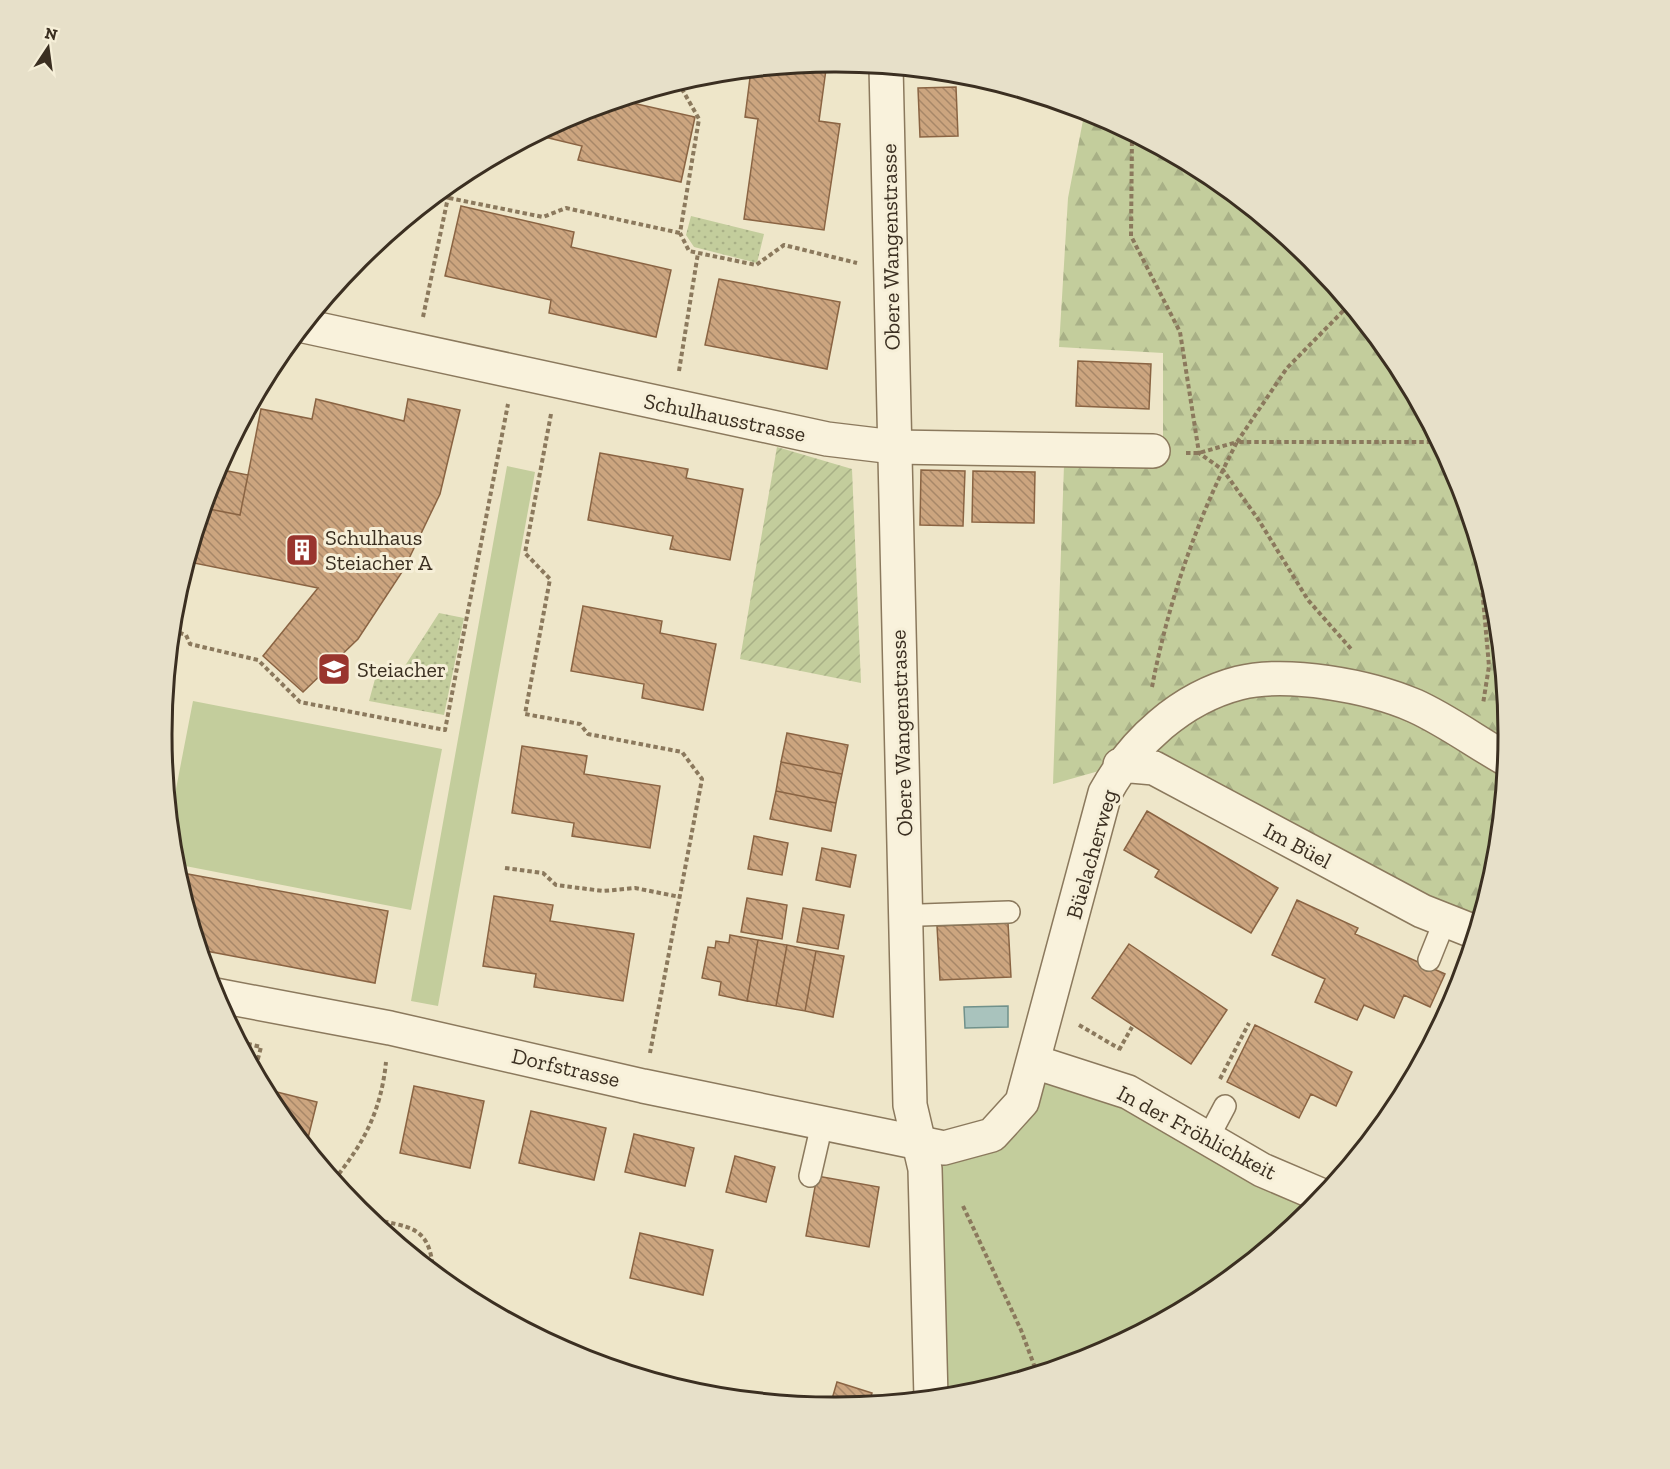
<svg xmlns="http://www.w3.org/2000/svg" width="1670" height="1469" viewBox="0 0 1670 1469" font-family="'Zilla Slab',serif">
	<style>
		.grass { fill: #c3cd9c }
		.forest { fill: url(#forest-firs) }
		.park { fill: url(#park-dots) }
		.garden { fill: url(#garden-furrows) }
		.water { fill: #a9c3bd; stroke: #70918b; stroke-width: 1.5 }
		.building { fill: url(#building-back-hatch); stroke: #8a6443; stroke-width: 1.5 }
		.lines { fill: none; stroke-linecap: round; stroke-linejoin: round }
		.service-casing { stroke: #8b795d; stroke-width: 24 }
		.minor-casing { stroke: #8b795d; stroke-width: 36 }
		.tertiary-casing { stroke: #8b795d; stroke-width: 36 }
		.path { stroke: #8b795d; stroke-width: 4; stroke-dasharray: 4.5 3; stroke-linecap: butt }
		.service { stroke: #f9f2dc; stroke-width: 21 }
		.minor { stroke: #f9f2dc; stroke-width: 33 }
		.tertiary { stroke: #f9f2dc; stroke-width: 33 }
		.labels { text-anchor: middle; stroke-width: 6; stroke-linejoin: round; paint-order: stroke }
		.street-label { font-size: 22px; fill: #3b2f21; stroke: #f6efd8 }
		.poi-label { font-size: 22px; fill: #3b2f21; stroke: #f6efd8; text-anchor: start }
		.rim { fill: none; stroke: #3b2f21; stroke-width: 3 }
	</style>
	<defs>
		<pattern id="forest-firs" width="22" height="20" patternUnits="userSpaceOnUse" patternTransform="scale(1.5)"><rect width="22" height="20" fill="#c3cd9c"/><path d="M5 1l3.5 6h-7zM16 11l3.5 6h-7z" fill="#a8b086"/></pattern>
		<pattern id="park-dots" width="8" height="8" patternUnits="userSpaceOnUse" patternTransform="scale(1.5)"><rect width="8" height="8" fill="#c3cd9c"/><path d="M2 2h.1M6 6h.1" fill="none" stroke="#a8b086" stroke-width="1.8" stroke-linecap="round"/></pattern>
		<pattern id="garden-furrows" width="10" height="10" patternUnits="userSpaceOnUse" patternTransform="scale(1.5)"><rect width="10" height="10" fill="#c3cd9c"/><path d="M-1 1l2-2M0 10L10 0M9 11l2-2" fill="none" stroke="#a8b086"/></pattern>
		<pattern id="building-back-hatch" width="6" height="6" patternUnits="userSpaceOnUse" patternTransform="scale(1.5)"><rect width="6" height="6" fill="#cca57f"/><path d="M-1 5l2 2M0 0l6 6M5-1l2 2" fill="none" stroke="#a78768"/></pattern>
	</defs>
	<rect width="100%" height="100%" fill="#eee6c9"/>
	<path class="grass" d="M507 466 535 472 438 1006 411 1001Z
		M193 701 442 749 411 910 175 864 170 820Z
		M1035 1062 1323 1196 1311 1211C1278 1237 1242 1273 1208 1295 1129 1345 1024 1389 931 1398L925 1169 992 1135Z"/>
	<path class="forest" d="M1085 110 1209 175 1311 259 1395 361 1457 477 1495 604 1508 735 1495 866 1475 932 1120 765 1053 784 1065 436H1163V353L1059 347 1068 198Z"/>
	<path class="park" d="M691 216 764 234 757 263 694 247 686 235Z
		M439 613 464 618 444 715 369 701 375 679 390 677 401 672Z"/>
	<path class="garden" d="M777 447 852 469 861 683 740 659Z"/>
	<path class="water" d="M1008 1006V1027L965 1028 964 1007Z"/>
	<path class="building" d="M827 62 819 121 840 124 824 230 744 219 758 119 745 117 751 70Z
		M956 87 958 136 920 137 918 88Z
		M619 100 695 117 681 182 578 160 582 146 536 135 578 113Z
		M461 206 574 232 571 247 671 270 656 337 549 313 551 300 445 276Z
		M719 279 840 302 827 369 705 345Z
		M1078 361 1151 364 1149 409 1076 406Z
		M316 399 404 421 408 399 460 410 440 494 404 569 358 639 303 692 263 656 318 588 189 562 204 508 240 515 261 409 312 419Z
		M600 453 688 469 686 478 743 489 730 560 670 549 673 536 588 520Z
		M218 469 248 475 240 515 204 508Z
		M921 470 965 471 963 526 920 525Z
		M973 471 1035 472 1034 523 972 522Z
		M194 539 189 562 175 640 171 639 175 603Z
		M583 606 662 621 660 633 716 644 703 710 642 698 644 684 571 671Z
		M171 639 178 641 166 696Z
		M787 733 848 745 842 774 781 762Z
		M522 746 587 756 584 774 660 786 650 848 572 836 574 823 512 813Z
		M781 762 842 774 836 803 776 791Z
		M776 791 836 803 831 831 770 819Z
		M1147 811 1278 888 1251 933 1155 877 1159 870 1124 850Z
		M754 836 788 843 782 875 748 869Z
		M822 848 856 855 850 887 816 880Z
		M177 872 388 911 375 983 201 950Z
		M494 896 553 905 550 921 634 934 623 1001 534 987 536 974 483 966Z
		M747 898 787 905 782 939 741 932Z
		M1297 900 1358 928 1355 934 1445 974 1430 1007 1404 995 1394 1018 1364 1005 1357 1020 1315 1002 1325 979 1272 955Z
		M803 908 844 915 838 949 797 942Z
		M1008 923 1011 977 940 980 937 926Z
		M730 935 758 940 747 1001 719 995 721 982 702 978 708 947 715 948 716 941 729 943Z
		M758 940 787 945 776 1006 747 1001Z
		M1129 944 1227 1010 1191 1064 1092 998Z
		M787 945 816 951 805 1011 776 1006Z
		M816 951 844 956 833 1017 805 1011Z
		M1255 1025 1352 1072 1336 1106 1311 1094 1299 1118 1227 1082Z
		M414 1086 484 1101 470 1168 400 1153Z
		M265 1089 317 1102 306 1146 275 1108Z
		M531 1111 606 1128 594 1180 519 1163Z
		M634 1134 694 1148 685 1186 625 1172Z
		M735 1156 775 1167 766 1202 726 1192Z
		M817 1176 879 1187 869 1247 806 1236Z
		M640 1233 713 1250 703 1295 630 1278Z
		M837 1382 872 1393 869 1404 843 1407 844 1403 832 1399Z"/>
	<g class="lines">
		<g class="service-casing">
			<path id="service" d="M907 913 921 915 1009 912
				M1429 960 1445 920
				M1208 1138 1225 1106
				M810 1176 822 1124"/>
		</g>
		<g class="minor-casing">
			<path id="minor" d="M304 326 827 439 894 447 1153 451
				M1120 765 1154 768 1422 911 1475 932
				M215 995 390 1028 643 1086 944 1148 992 1135 1022 1102 1105 793C1133 742 1181 698 1239 683 1288 671 1369 686 1415 706 1446 720 1476 742 1506 759
				M1035 1062 1128 1092 1262 1170 1323 1196"/>
		</g>
		<g class="tertiary-casing">
			<path id="tertiary" d="M886 66 910 1105 925 1169 931 1398"/>
		</g>
		<path class="path" d="M678 82 699 119 680 233 689 251 756 265 784 245 857 263
			M1132 134 1131 236 1180 332 1199 453 1223 470 1258 519 1308 600 1352 650
			M449 198 543 217 566 208 680 233
			M423 317 451 183
			M679 371 698 253
			M551 414 525 553 550 579 525 714 580 724 588 734 682 752 702 779 650 1053
			M1186 453H1199L1237 442 1287 368 1349 305
			M1472 526 1481 576 1489 666 1483 704
			M172 630 186 635 190 644 258 660 300 702 445 730 508 404
			M1152 687C1168 603 1197 518 1237 442H1438
			M505 868 543 873 556 885 603 891 635 888 680 897
			M1079 1025 1120 1049
			M240 1042 261 1047 255 1070
			M1119 1050 1132 1027
			M1220 1079 1249 1023
			M334 1180C364 1143 381 1111 386 1062
			M963 1206 1021 1330 1037 1373
			M369 1218C409 1228 430 1224 433 1271"/>
		<use href="#service" class="service"/>
		<use href="#minor" class="minor"/>
		<use href="#tertiary" class="tertiary"/>
	</g>
	<defs>
		<g id="building-square" transform="scale(1.725)"><rect x="-9" y="-9" width="18" height="18" rx="4" fill="#99352e" stroke="#f6efd8"/><path d="M-4-6H4V6H1V3H-1V6H-4ZM-2.5-4.3h1.7v1.8h-1.7ZM.8-4.3h1.7v1.8H.8ZM-2.5-1h1.7V.8h-1.7ZM.8-1h1.7V.8H.8Z" fill="#fff"/></g>
		<g id="school-square" transform="scale(1.725)"><rect x="-9" y="-9" width="18" height="18" rx="4" fill="#99352e" stroke="#f6efd8"/><path d="M0-5L7-2L0 1L-7-2ZM-4 1L0 2.5L4 1V4Q0 6-4 4Z" fill="#fff"/></g>
	</defs>
	<g fill-rule="evenodd">
		<use href="#building-square" x="302" y="550"/>
		<use href="#school-square" x="334" y="669"/>
	</g>
	<g class="labels">
		<g class="street-label">
			<text transform="translate(890 247) rotate(-91)" y="8">Obere Wangenstrasse</text>
			<text transform="translate(725 417) rotate(12)" y="8">Schulhausstrasse</text>
			<text transform="translate(901 733) rotate(-92)" y="8">Obere Wangenstrasse</text>
			<text transform="translate(1298 845) rotate(28)" y="8">Im Büel</text>
			<text transform="translate(1091 854) rotate(-74)" y="8">Büelacherweg</text>
			<text transform="translate(566 1067) rotate(13)" y="8">Dorfstrasse</text>
			<text transform="translate(1197 1132) rotate(28)" y="8">In der Fröhlichkeit</text>
		</g>
		<g class="poi-label">
			<text x="325" y="545">Schulhaus<tspan x="325" dy="25">Steiacher A</tspan></text>
			<text x="357" y="677">Steiacher</text>
		</g>
	</g>
	<path d="M0 0H1670V1469H0ZM834 72H836A662 662 0 0 1 1498 734V735A662 662 0 0 1 836 1397H834A662 662 0 0 1 172 735V734A662 662 0 0 1 834 72Z" fill="#e7e0c9" fill-rule="evenodd"/>
	<path class="rim" d="M834 72H836A662 662 0 0 1 1498 734V735A662 662 0 0 1 836 1397H834A662 662 0 0 1 172 735V734A662 662 0 0 1 834 72Z"/>
	<g transform="translate(48 48) rotate(13)" stroke="#f6efd8" stroke-width="4.5" paint-order="stroke">
	<path d="M0-4.5L10 22L0 15L-10 22Z" fill="#3b2f21"/>
	<text y="-9" font-size="16" font-weight="bold" text-anchor="middle" fill="#3b2f21">N</text>
	</g>
</svg>
